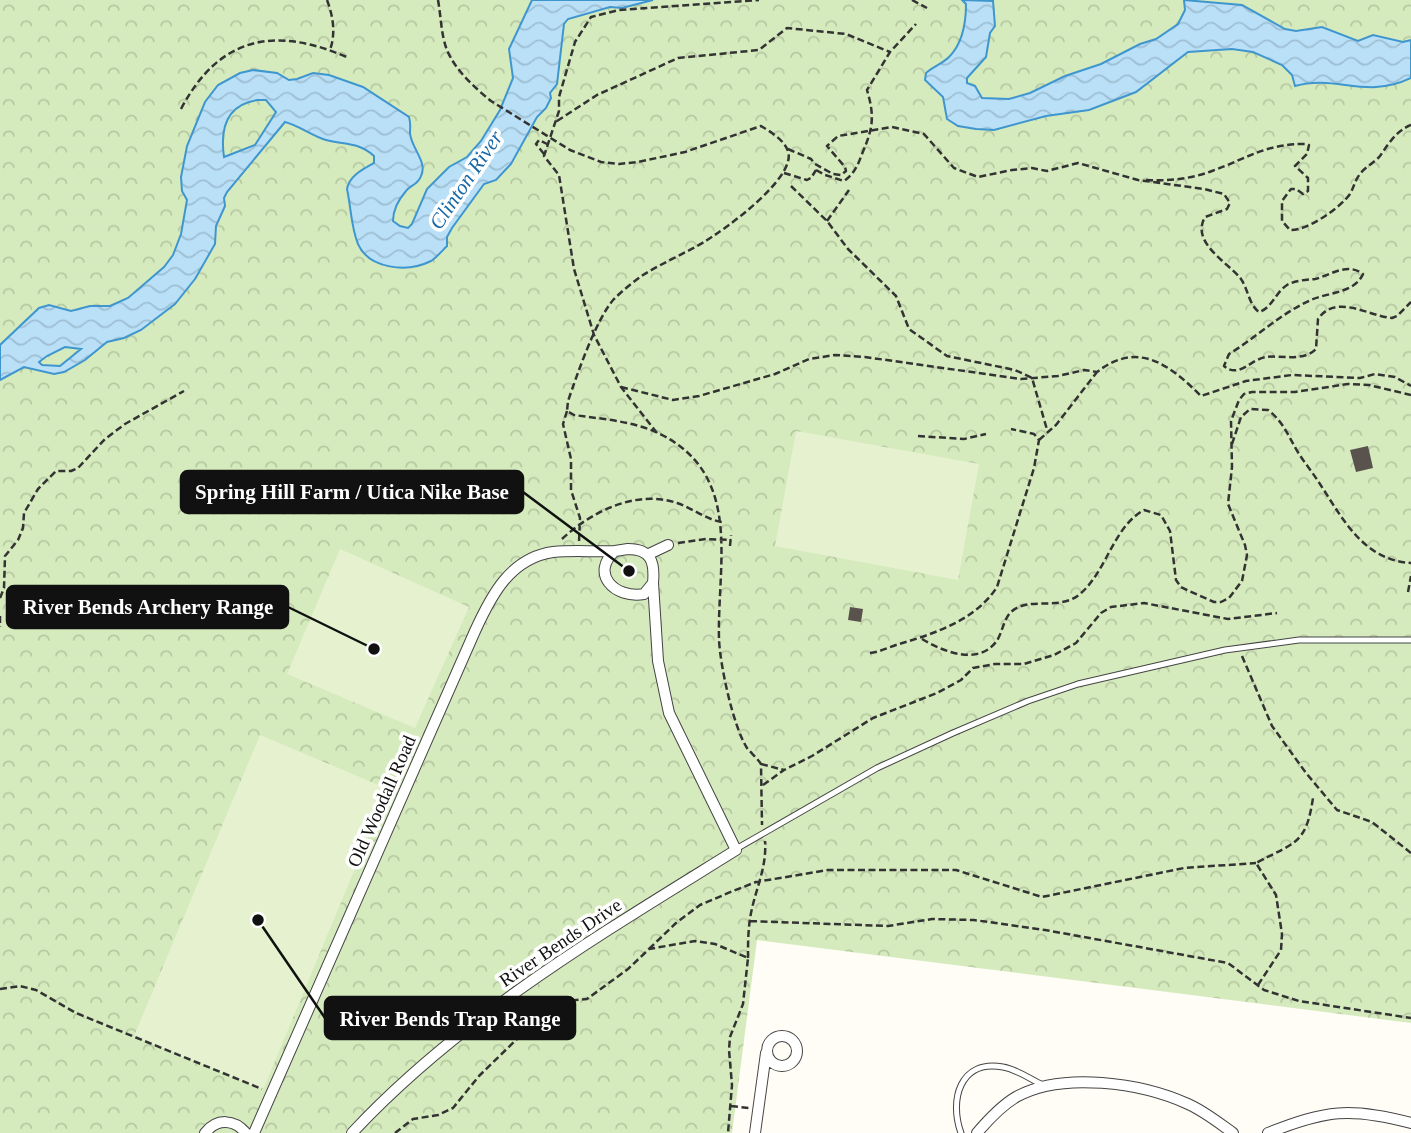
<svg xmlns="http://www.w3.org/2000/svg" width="1411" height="1133" viewBox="0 0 1411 1133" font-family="Georgia,serif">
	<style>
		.park { fill: url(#park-crowns) }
		.pitch { fill: #e6f2cf }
		.water { fill: url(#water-waves); stroke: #3f96cf; stroke-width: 2; fill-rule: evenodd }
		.building { fill: #5a524d }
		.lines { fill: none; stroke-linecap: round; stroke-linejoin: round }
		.lane-casing { stroke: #444; stroke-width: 7 }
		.street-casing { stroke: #444; stroke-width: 12 }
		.path { stroke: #333; stroke-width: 2.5; stroke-dasharray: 7 3.5; stroke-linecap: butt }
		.lane { stroke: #fff; stroke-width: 5 }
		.street { stroke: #fff; stroke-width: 10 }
		.labels { text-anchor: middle; stroke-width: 7; stroke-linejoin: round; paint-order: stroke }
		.street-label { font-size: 19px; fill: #111; stroke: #fff }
		.water-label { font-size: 21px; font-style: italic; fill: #1768a6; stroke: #fff }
		.leader { fill: none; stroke: #111; stroke-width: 2.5 }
		.callout-dot { fill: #111; stroke: #fff; stroke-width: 2.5 }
		.callout { fill: #111; stroke: #111; stroke-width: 2.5 }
		.callout-label { font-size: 21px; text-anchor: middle; font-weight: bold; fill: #fff }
	</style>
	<defs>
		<pattern id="park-crowns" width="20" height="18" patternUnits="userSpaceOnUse" patternTransform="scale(1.75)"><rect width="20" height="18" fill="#d5ebbd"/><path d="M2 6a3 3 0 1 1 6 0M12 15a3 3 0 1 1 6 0" fill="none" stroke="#b6c8a1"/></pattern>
		<pattern id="water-waves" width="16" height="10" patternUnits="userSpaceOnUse" patternTransform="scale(1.75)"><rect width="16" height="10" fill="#b9e0f7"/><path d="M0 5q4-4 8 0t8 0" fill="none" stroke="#9ebfd3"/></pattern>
	</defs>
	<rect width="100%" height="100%" fill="#fffdf5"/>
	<path class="park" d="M0 0H1411V1023L757 940 732 1133H0Z"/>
	<path class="pitch" d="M796 431 979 464 958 580 775 546Z
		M340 549 469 607 415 728 287 674Z
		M260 735 388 789 263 1090 134 1036Z"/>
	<path class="water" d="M532 0H653L622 8 610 7 568 19 564 24 557 84 550 93 551 98 546 108 537 117 511 164 496 180 484 184 452 228 447 237V246C442 251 436 258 431 261 407 273 369 269 358 244 351 227 351 207 347 189 349 176 363 169 374 163V156C359 142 345 145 326 140 312 136 300 126 285 122L227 192 224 198 225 206 216 226 215 244 195 279 175 304 141 330 124 338 107 342 85 360 64 372 54 374 24 367 0 380V345L39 308 49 305 71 311 90 306H110L128 298 164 267 173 255 181 234 187 200 182 191 181 177 187 146 205 102 218 85 240 73 253 70 277 73 289 80 297 79 313 73 329 75 363 87 409 117C411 124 410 127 410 133 411 148 428 162 421 176 418 185 410 185 406 191 399 199 393 209 393 221L400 226 408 228 412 224 427 189 449 167 467 157 481 141 500 110 513 78 509 49ZM257 100H266L276 112 255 145 224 157C220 129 226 105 257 100ZM65 347 81 349 60 366 42 365 39 362 47 356Z
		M962 0 993 1 995 26 990 33 986 57 967 78V83L975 86 982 98 1009 99 1030 93 1065 76 1101 64 1140 44 1156 39 1178 24 1185 10 1184 0 1242 5 1285 29 1296 31 1322 27 1358 41 1373 35 1403 42 1411 40V78C1365 100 1337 74 1295 86L1292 75 1282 65 1253 52 1232 49 1188 52 1136 92 1089 110 1046 116 994 130 976 129 958 126 947 119 943 97 925 80 926 73C934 66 942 64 949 57 962 44 966 22 966 4Z"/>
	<path class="building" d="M1368 446 1373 468 1356 472 1350 450Z
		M850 607 863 609 861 622 848 620Z"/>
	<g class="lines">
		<g class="lane-casing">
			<path id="lane" d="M736 849 877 768 953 733 1028 701 1078 684 1225 650 1299 640H1411
				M961 1133C949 1100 960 1059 1003 1067 1016 1069 1030 1079 1043 1085"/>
		</g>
		<g class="street-casing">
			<path id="street" d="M628 549C651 549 655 562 653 583L644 594C614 599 590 573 615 551Z
				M649 554 668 545
				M767 1051a15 15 0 1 1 30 0a15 15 0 1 1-30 0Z
				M205 1133C217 1118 234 1119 246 1133
				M254 1133 475 631C491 596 510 558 553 552 574 550 594 552 615 551
				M352 1133C461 1016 601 934 736 850L669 713 658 661 653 583
				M755 1133 766 1053
				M977 1133C988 1120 1001 1106 1016 1097 1062 1071 1142 1083 1188 1104 1204 1111 1219 1123 1233 1133
				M1268 1133C1326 1110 1350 1107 1411 1123"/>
		</g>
		<path class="path" d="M327 0C333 16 336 33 330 50
			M438 0C441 16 441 35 447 50 455 70 475 88 491 101L570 150 601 162 619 164 638 162 685 152 761 126C771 132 784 140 788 151 797 178 724 230 704 242 684 254 662 263 643 275 633 282 622 291 614 299 596 319 577 375 568 401L567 411 574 415C602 419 632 421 658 433 744 474 717 563 719 639 720 665 733 726 747 748 751 753 757 758 761 764L762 825
			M912 0 927 8
			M181 109C220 35 276 26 349 58
			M557 121 597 95 678 58 759 50 787 28 846 34 890 52
			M788 149 811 159 814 163
			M544 154 536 144 539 140 547 144
			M815 164 833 174 841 175 846 171 845 167 827 146 838 136 892 127 924 134 954 168 978 177 1012 170 1032 168 1047 171 1078 163 1138 180 1204 189 1224 194 1230 203 1227 209 1205 217C1190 243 1229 263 1241 279 1248 289 1249 305 1259 312 1272 308 1275 293 1287 285 1296 280 1306 280 1315 279 1331 275 1347 262 1363 274 1355 293 1329 292 1311 300 1281 313 1257 337 1229 354L1224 366C1239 379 1251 359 1266 357 1282 355 1303 362 1316 349L1318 319C1336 293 1368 316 1392 318L1397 316 1411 302
			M816 170 825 175 844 181C854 174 858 165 862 154 873 128 875 117 867 90L890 52 916 24
			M784 173 807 180 811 178 816 170
			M1146 180C1169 181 1191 179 1212 171 1248 158 1267 143 1307 144L1309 145 1307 154 1295 166 1308 178V191L1303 194 1296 189H1291L1282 201V221L1290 230C1307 231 1340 208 1350 194 1354 187 1355 180 1360 174 1365 167 1374 163 1380 156 1389 143 1396 131 1411 125
			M791 186 827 221 848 249 896 296 909 329 947 356 1015 370 1032 378 1048 433
			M827 221 849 190
			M621 387 673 400 699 396 775 374 809 359 835 355 865 357 1021 379 1058 376 1084 370 1097 372C1138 340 1170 365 1201 396L1246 381 1292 375 1360 378 1375 374 1395 377 1411 386
			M567 411 563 424 571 459V490L580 518 579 542
			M657 433 621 387 594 335 574 269 559 175 544 156 559 111V97L575 42 591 17 619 10 759 0
			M918 436 964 439 986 434
			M1039 440 1056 425 1097 372
			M1232 444 1241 417 1250 409 1268 410C1284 422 1289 438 1299 454 1305 463 1312 472 1318 481 1342 517 1362 560 1411 563
			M562 539C591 512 636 489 677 503 692 508 707 520 722 522
			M678 543 706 539 731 540
			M730 546 731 535
			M1408 592 1411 576
			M0 598 4 588 5 556 18 540 23 528 24 513 38 489 56 471H71L78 468 105 439 125 424 184 391
			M0 616V627
			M922 639C942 651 977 666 996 642 1002 634 1003 621 1010 613 1027 595 1059 612 1080 594 1107 571 1113 527 1144 510L1161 515 1170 531 1176 580 1181 587 1189 591 1214 602H1221L1229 598 1242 581 1247 555 1245 545 1228 504 1232 467 1231 421 1239 400 1244 394 1252 392H1295L1348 384 1369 385 1411 395
			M870 653C879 652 887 648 896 645 933 634 975 621 997 587L1034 468 1039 440 1034 434 1011 429
			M1242 656 1272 726 1306 773 1337 810 1372 822 1411 853
			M761 764 784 770
			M763 785 784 770 812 756 873 718 937 693 961 680 973 668 995 664H1024L1054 655 1076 643 1101 613 1111 607 1144 603 1228 619 1277 613
			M750 921 888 926 932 919 974 920 1045 930 1228 963 1264 990 1299 1001 1411 1018
			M649 949 676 923 700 905 733 891 756 882 828 870H956L1042 897 1184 868 1256 863
			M748 958C748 943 748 928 751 913 756 888 767 867 765 841
			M1258 985 1281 950 1282 934 1276 895 1256 863C1295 842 1306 845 1313 798
			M0 989 20 986 36 990 76 1013 262 1089
			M731 1106 749 1108
			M395 1133 413 1119 438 1115 453 1108 479 1076 518 1038 531 1017 547 1003 587 999 628 969 649 949 695 941 715 944 748 958 743 1004 730 1037 729 1050 732 1085 728 1133"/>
		<use href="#lane" class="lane"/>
		<use href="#street" class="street"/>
	</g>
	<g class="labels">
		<g class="street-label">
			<text transform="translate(381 801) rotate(-66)" y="7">Old Woodall Road</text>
			<text transform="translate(560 942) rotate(-34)" y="7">River Bends Drive</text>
		</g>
		<g class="water-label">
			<text transform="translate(466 180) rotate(-56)" y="7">Clinton River</text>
		</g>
	</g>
	<path class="leader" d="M629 571L523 492M374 649L288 607M258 920L325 1018"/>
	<g class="callout-dot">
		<circle cx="629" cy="571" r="7"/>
		<circle cx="374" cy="649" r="7"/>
		<circle cx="258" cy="920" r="7"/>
	</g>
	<g class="callout">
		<rect x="181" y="471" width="342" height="42" rx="7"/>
		<rect x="7" y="586" width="281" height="42" rx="7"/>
		<rect x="325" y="997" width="250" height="42" rx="7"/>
	</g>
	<g class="callout-label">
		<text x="352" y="499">Spring Hill Farm / Utica Nike Base</text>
		<text x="148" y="614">River Bends Archery Range</text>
		<text x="450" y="1026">River Bends Trap Range</text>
	</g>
</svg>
